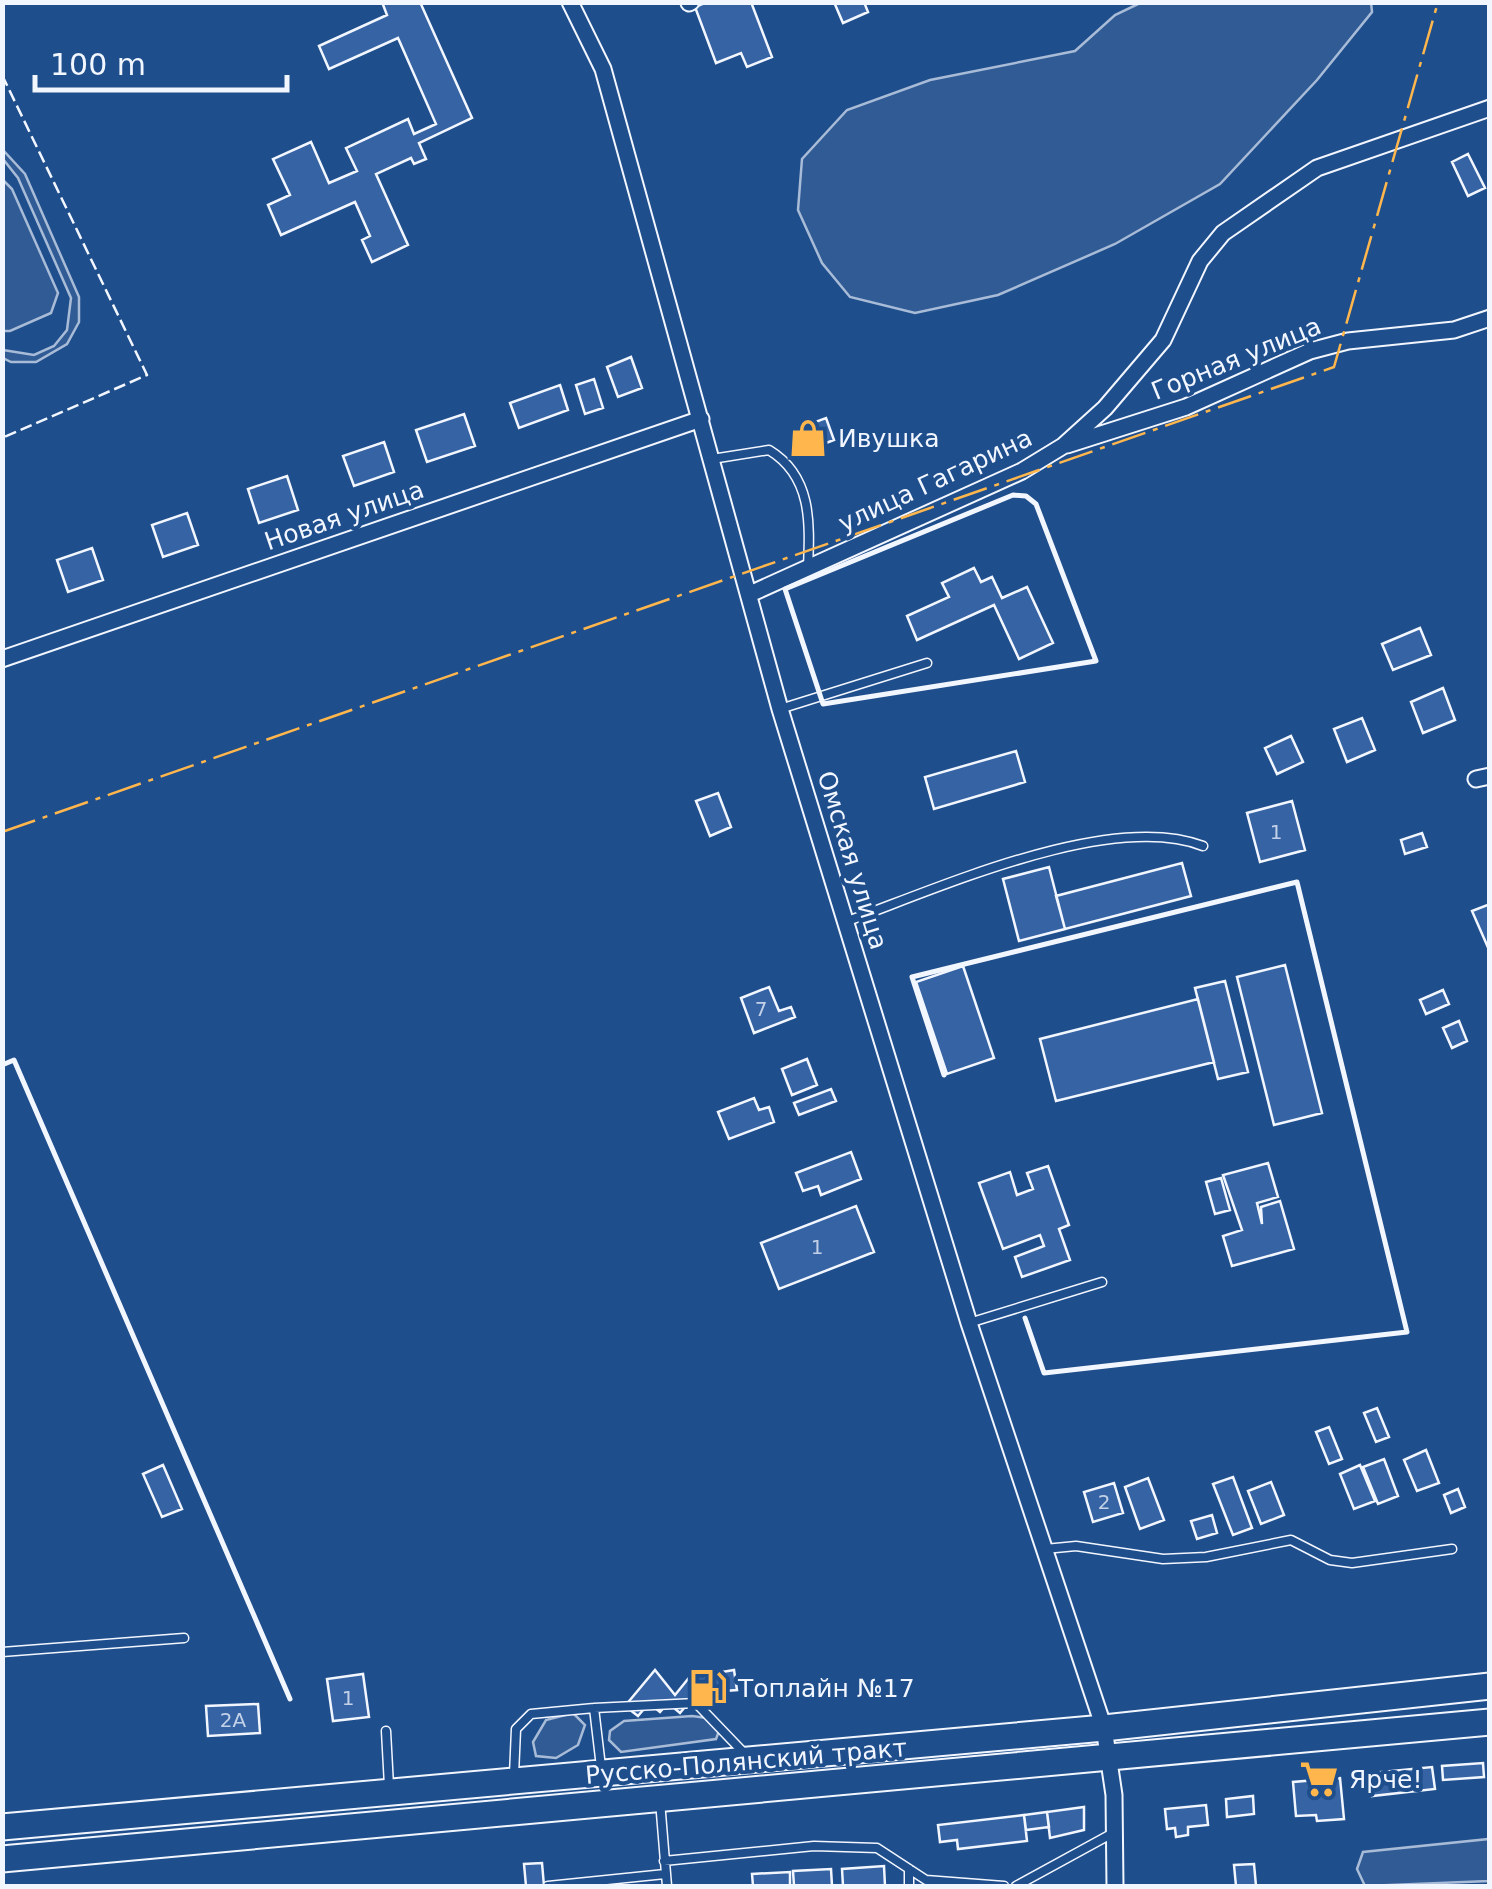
<svg xmlns="http://www.w3.org/2000/svg" width="1492" height="1889" viewBox="0 0 1492 1889" font-family="'DejaVu Sans',sans-serif">
	<style>
		.built { fill: #305b95; stroke: #a8bbd7; stroke-width: 2.5 }
		.building { fill: #3563a3; stroke: #f2f6ff; stroke-width: 2.5 }
		.lines { fill: none; stroke-linecap: round; stroke-linejoin: round }
		.lane-casing { stroke: #f2f6ff; stroke-width: 11 }
		.street-casing { stroke: #f2f6ff; stroke-width: 19 }
		.primary-casing { stroke: #f2f6ff; stroke-width: 29 }
		.lane { stroke: #1f4e8c; stroke-width: 8 }
		.street { stroke: #1f4e8c; stroke-width: 15 }
		.primary { stroke: #1f4e8c; stroke-width: 25 }
		.fence { stroke: #f2f6ff; stroke-width: 2.5; stroke-dasharray: 12 5; stroke-linecap: butt }
		.wall { stroke: #f2f6ff; stroke-width: 5 }
		.power { stroke: #ffb74d; stroke-width: 2.5; stroke-dasharray: 35 8 5 8; stroke-linecap: butt }
		.labels { text-anchor: middle; stroke-width: 8; stroke-linejoin: round; paint-order: stroke }
		.number-label { font-size: 20px; fill: #c3d1e8 }
		.street-label { font-size: 25px; fill: #f2f6ff; stroke: #1f4e8c }
		.poi-label { font-size: 25px; fill: #f2f6ff; stroke: #1f4e8c; text-anchor: start }
	</style>
	<rect width="100%" height="100%" fill="#1f4e8c"/>
	<path class="built" d="M1140 3 1371 2 1372 12 1317 80 1220 184 1115 244 998 295 915 313 850 297 822 263 798 210 802 159 847 110 930 80 1075 51 1115 15Z
		M3 150 25 174 79 297V322L67 344 36 362H11L3 358V350L34 355 54 346 67 330 71 298 18 178 3 159Z
		M2 179 12 189 58 293 51 313 10 331H2Z
		M573 1713 585 1725 578 1745 556 1758 536 1756 533 1742 546 1720Z
		M692 1716 707 1718 719 1731 716 1739 621 1752 609 1740 610 1731 624 1721Z
		M1489 1839V1881L1365 1886 1357 1869 1363 1852Z"/>
	<path class="building" d="M382 2H420L472 118 419 143 426 159 414 164 411 158 376 174 408 245 372 262 362 240 370 236 355 202 281 235 268 205 290 195 273 159 311 142 329 183 357 171 346 148 408 119 414 134 436 124 398 38 329 69 319 46 387 15Z
		M707 2H751L772 57 747 67 741 53 716 63 695 7Z
		M834 2H864L868 12 843 23Z
		M1468 154 1485 188 1468 196 1452 162Z
		M631 357 642 388 618 397 607 367Z
		M594 379 603 408 585 414 576 385Z
		M560 385 568 410 519 428 510 403Z
		M464 414 475 446 427 462 416 430Z
		M826 418 834 440 808 450 799 428Z
		M384 442 394 472 354 486 343 456Z
		M287 476 298 510 259 523 248 489Z
		M187 513 198 545 163 557 152 525Z
		M92 548 103 580 68 592 57 560Z
		M974 568 981 582 992 577 1002 598 1027 587 1053 643 1019 659 994 605 917 640 907 616 949 597 942 583Z
		M1420 628 1431 655 1393 670 1382 644Z
		M1443 688 1455 720 1423 733 1411 702Z
		M1362 718 1375 750 1347 762 1334 729Z
		M1291 736 1303 762 1277 774 1265 748Z
		M1016 751 1025 782 934 809 925 777Z
		M718 793 731 827 710 836 696 801Z
		M1292 801 1305 850 1260 862 1247 813Z
		M1422 833 1427 847 1405 854 1401 840Z
		M1182 863 1191 896 1065 929 1056 896Z
		M1049 867 1065 929 1019 941 1003 879Z
		M1490 904V952L1472 911Z
		M1285 965 1322 1113 1274 1125 1237 977Z
		M963 966 994 1058 947 1074 916 982Z
		M1225 981 1248 1072 1218 1079 1195 988Z
		M769 987 779 1011 791 1007 795 1017 754 1033 741 998Z
		M1443 990 1449 1004 1426 1014 1420 1000Z
		M1198 999 1214 1062 1056 1101 1040 1039Z
		M1459 1021 1467 1041 1452 1048 1443 1028Z
		M807 1059 817 1085 792 1095 782 1069Z
		M831 1089 836 1101 799 1115 794 1103Z
		M754 1098 759 1110 769 1107 774 1122 729 1139 718 1112Z
		M851 1152 861 1179 821 1195 818 1186 803 1191 796 1173Z
		M1268 1163 1278 1197 1257 1203 1262 1224 1261 1207 1280 1201 1294 1249 1232 1266 1223 1236 1242 1230 1223 1175Z
		M1048 1166 1069 1225 1059 1229 1070 1260 1022 1277 1015 1257 1044 1246 1040 1235 1003 1249 979 1183 1010 1172 1017 1195 1033 1189 1027 1173Z
		M1221 1178 1230 1210 1215 1214 1206 1182Z
		M856 1206 874 1252 779 1289 761 1243Z
		M1377 1408 1389 1437 1376 1442 1364 1413Z
		M1329 1427 1342 1459 1329 1464 1316 1432Z
		M1426 1450 1439 1483 1417 1491 1404 1460Z
		M1384 1459 1398 1496 1378 1504 1363 1467Z
		M163 1465 182 1509 162 1517 143 1474Z
		M1360 1465 1375 1501 1354 1509 1340 1474Z
		M1233 1477 1252 1528 1233 1535 1213 1484Z
		M1148 1478 1164 1520 1140 1529 1125 1487Z
		M1271 1482 1284 1515 1261 1524 1248 1491Z
		M1114 1483 1123 1513 1093 1522 1084 1492Z
		M1458 1489 1465 1507 1451 1513 1444 1495Z
		M1212 1515 1217 1533 1197 1539 1191 1521Z
		M696 1669 708 1679 680 1713 668 1703 660 1712 649 1703 638 1716 625 1706 655 1670 675 1695Z
		M734 1670 737 1690 697 1693 708 1679 716 1678V1673Z
		M363 1674 369 1717 333 1721 327 1679Z
		M258 1704 260 1733 208 1736 206 1706Z
		M1483 1763 1484 1777 1443 1780 1442 1766Z
		M1432 1767 1435 1789 1372 1796 1370 1773Z
		M1340 1778 1344 1819 1317 1821 1316 1815 1296 1816 1293 1782Z
		M1253 1796 1254 1814 1227 1817 1226 1799Z
		M1206 1805 1208 1825 1188 1827V1835L1176 1837 1175 1828 1167 1829 1165 1809Z
		M1084 1807V1830L1050 1838 1047 1812Z
		M1047 1812 1049 1827 1026 1830 1024 1815Z
		M1024 1815 1027 1841 958 1849 957 1840 940 1842 938 1825Z
		M542 1863 544 1886H526L524 1864Z
		M1254 1864 1256 1886H1236L1234 1865Z
		M884 1866 885 1886H843L842 1869Z
		M831 1869 832 1886H794L793 1871Z
		M790 1872V1886H753L752 1874Z"/>
	<g class="lines">
		<g class="lane-casing">
			<path id="lane" d="M712 459 769 450C812 476 810 522 808 568
				M780 709 927 663
				M845 922C937 889 1110 810 1203 846
				M969 1323 1102 1282
				M1045 1549 1076 1546 1163 1559 1206 1557 1291 1540 1330 1560 1352 1563 1452 1549
				M2 1652 184 1638
				M386 1731 389 1786
				M601 1767 594 1708 696 1703 744 1753
				M514 1775 516 1729 531 1714 594 1708
				M660 1801 667 1886
				M664 1861 814 1846 877 1848 926 1880 1004 1886
				M909 1869V1886
				M548 1886 665 1874
				M1016 1886 1113 1833"/>
		</g>
		<g class="street-casing">
			<path id="street" d="M570 2 603 69 780 709 969 1323 1104 1728 1114 1795 1115 1886
				M689 3 691 2
				M1067 445 1186 407 1310 351 1348 341 1454 330 1490 318
				M750 594 1022 471 1063 446 1105 408 1163 340 1200 261 1223 233 1317 168 1490 108
				M2 659 701 419
				M1476 779 1490 776"/>
		</g>
		<g class="primary-casing">
			<path id="primary" d="M2 1827 1104 1728 1490 1686
				M2 1859 1490 1722"/>
		</g>
		<use href="#lane" class="lane"/>
		<use href="#street" class="street"/>
		<use href="#primary" class="primary"/>
		<path class="fence" d="M2 75 147 375 2 438"/>
		<path class="wall" d="M1013 495 1026 496 1036 504 1096 661 823 704 785 589Z
			M2 1065 14 1060 290 1699
			M944 1075 912 977 1297 882 1407 1332 1044 1373 1025 1318"/>
		<path class="power" d="M2 832 1334 367 1438 2"/>
	</g>
	<defs>
		<g id="shop-bare" transform="scale(3)"><path d="M-5-2.5h2.3a2.7 3.5 0 0 1 5.4 0H5L5.5 6h-11ZM-1.5-2.5h3a1.5 2.3 0 0 0-3 0Z" fill="#ffb74d" stroke="#1f4e8c" stroke-width="2.5" paint-order="stroke"/></g>
		<g id="fuel-bare" transform="scale(3)"><path d="M-5.5-6h7V0h2V4h1.3V-2.5L3-4.5l.8-.8L6-3V5H2.5V1h-1V6h-7ZM-4.2-4.7v3.2H.2V-4.7Z" fill="#ffb74d" stroke="#1f4e8c" stroke-width="2.5" paint-order="stroke"/></g>
		<g id="supermarket-bare" transform="scale(3)"><path d="M-6-5.5h2.5l.6 2H6L4.5 2H-2.5L-4.4-4H-6ZM-1.5 3.2a1.3 1.3 0 1 0 .1 0ZM3 3.2a1.3 1.3 0 1 0 .1 0Z" fill="#ffb74d" stroke="#1f4e8c" stroke-width="2.5" paint-order="stroke"/></g>
	</defs>
	<g fill-rule="evenodd">
		<use href="#shop-bare" x="808" y="438"/>
		<use href="#fuel-bare" x="708" y="1688"/>
		<use href="#supermarket-bare" x="1319" y="1779"/>
	</g>
	<g class="labels">
		<g class="number-label">
			<text x="1276" y="839">1</text>
			<text x="761" y="1016">7</text>
			<text x="817" y="1254">1</text>
			<text x="1104" y="1509">2</text>
			<text x="348" y="1705">1</text>
			<text x="233" y="1727">2А</text>
		</g>
		<g class="street-label">
			<text transform="translate(1236 358) rotate(-22)" y="9">Горная улица</text>
			<text transform="translate(935 480) rotate(-25)" y="9">улица Гагарина</text>
			<text transform="translate(344 515) rotate(-19)" y="9">Новая улица</text>
			<text transform="translate(853 860) rotate(73)" y="9">Омская улица</text>
			<text transform="translate(746 1761) rotate(-5)" y="9">Русско-Полянский тракт</text>
		</g>
		<g class="poi-label">
			<text x="838" y="447">Ивушка</text>
			<text x="738" y="1697">Топлайн №17</text>
			<text x="1349" y="1788">Ярче!</text>
		</g>
	</g>
	<rect width="1492" height="1889" fill="none" stroke="#f2f6ff" stroke-width="10"/>
	<path d="M35 75v15h252v-15" fill="none" stroke="#f2f6ff" stroke-width="5"/>
	<text x="50" y="75" font-size="30" fill="#f2f6ff" stroke="#1f4e8c" stroke-width="8" paint-order="stroke">100 m</text>
</svg>
